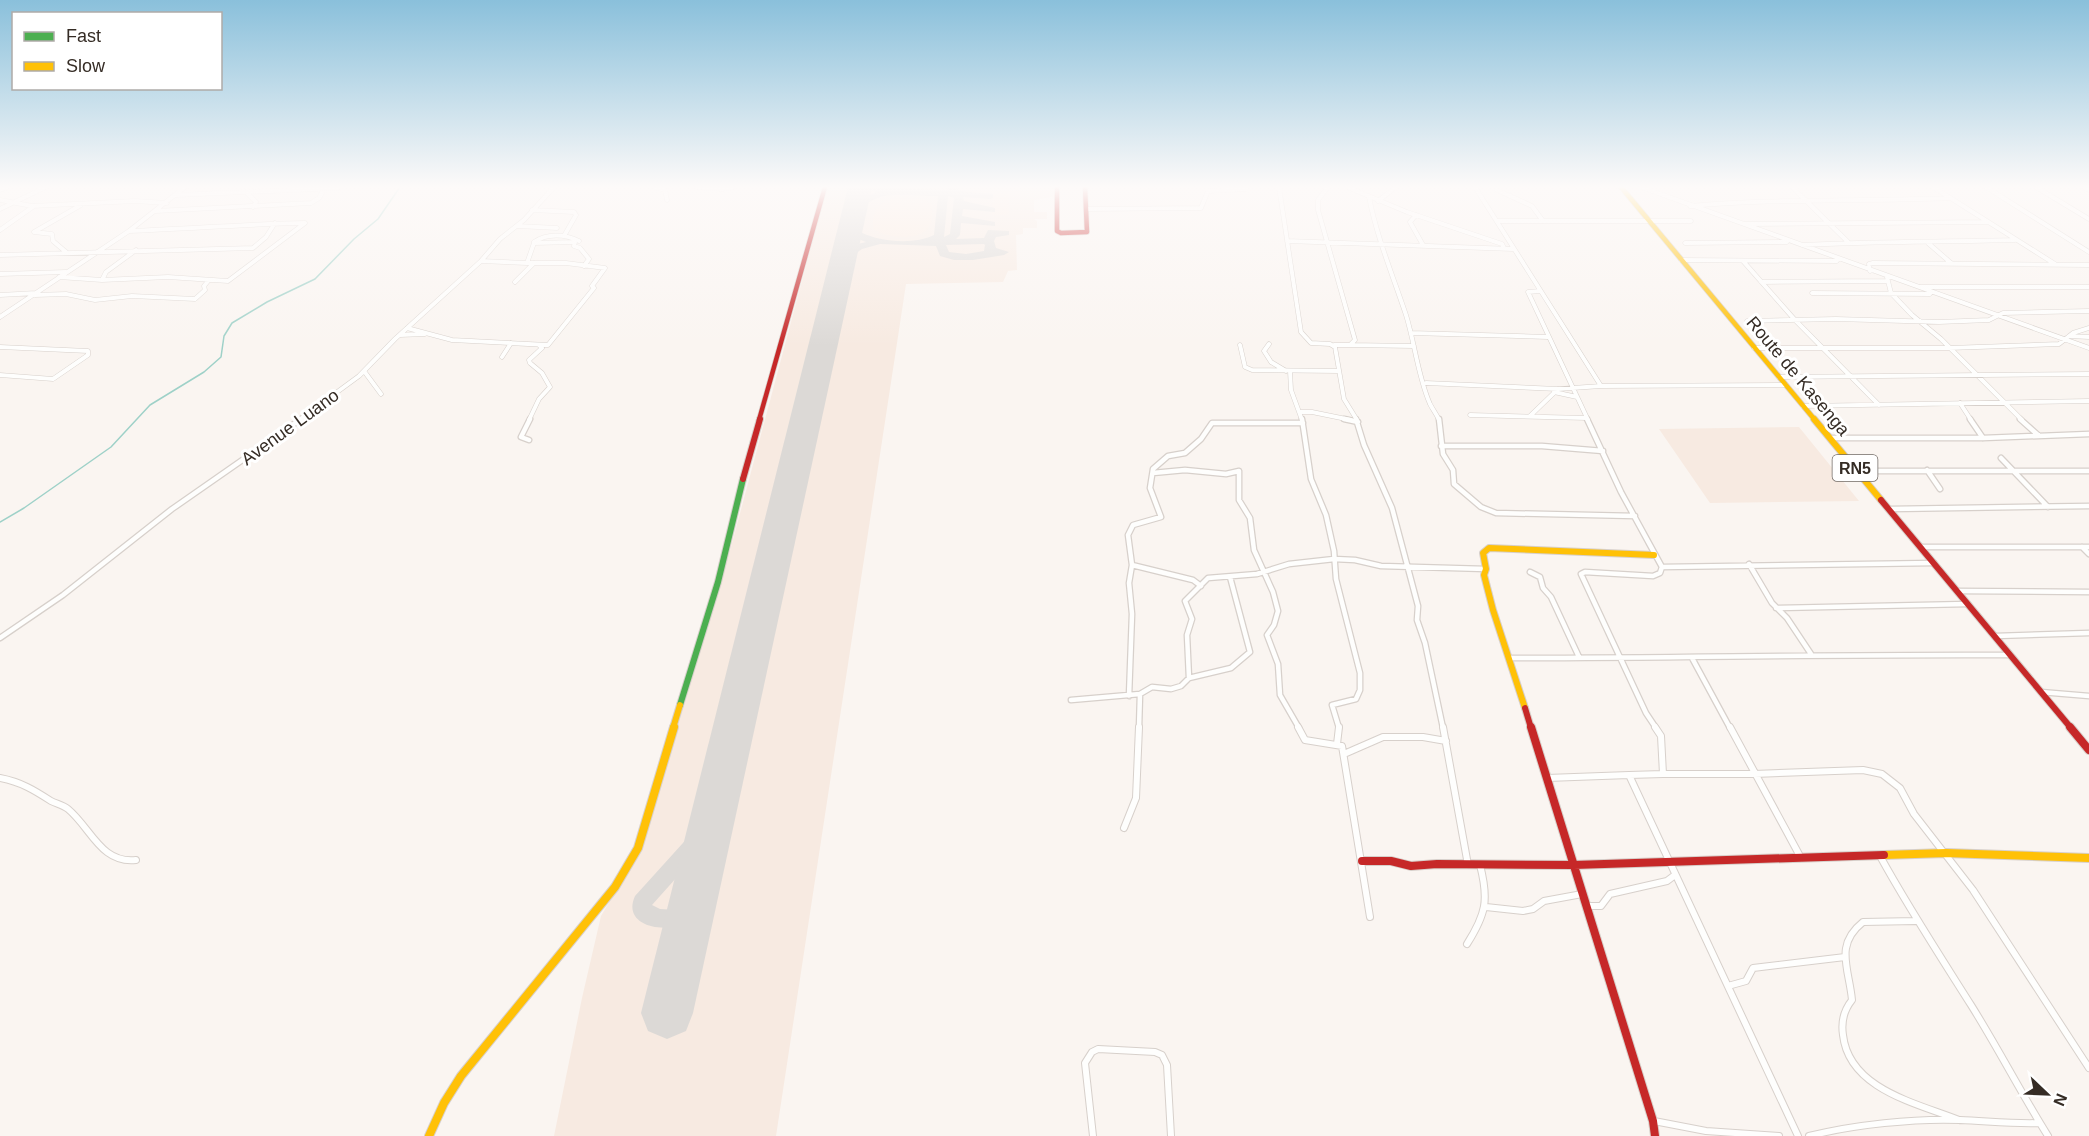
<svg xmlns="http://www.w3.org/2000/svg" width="2089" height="1136" viewBox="0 0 2089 1136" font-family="Helvetica,sans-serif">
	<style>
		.built { fill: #f7eae1 }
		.green { fill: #fbeade }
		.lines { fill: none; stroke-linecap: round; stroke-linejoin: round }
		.stream { stroke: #9ed1c8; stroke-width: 1.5 }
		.taxiway { fill: #dcd9d6; fill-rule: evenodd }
		.runway { fill: #dcd9d6; fill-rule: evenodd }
		.street-far2-casing { stroke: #d7d0cb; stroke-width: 5 }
		.street-far1-casing { stroke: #d7d0cb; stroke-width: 7 }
		.street-casing { stroke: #d7d0cb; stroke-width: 8 }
		.fast-casing { stroke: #d7d0cb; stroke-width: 8 }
		.slow-far2-casing { stroke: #d7d0cb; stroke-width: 6 }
		.slow-far1-casing { stroke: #d7d0cb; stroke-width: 8 }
		.slow-casing { stroke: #d7d0cb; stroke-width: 10 }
		.jam-far2-casing { stroke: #d7d0cb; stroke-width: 6 }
		.jam-far1-casing { stroke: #d7d0cb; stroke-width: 8 }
		.jam-casing { stroke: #d7d0cb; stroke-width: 10 }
		.street-far2 { stroke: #fefefd; stroke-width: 4 }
		.street-far1 { stroke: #fefefd; stroke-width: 4.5 }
		.street { stroke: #fefefd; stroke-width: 6 }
		.fast { stroke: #4caf50; stroke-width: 6 }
		.slow-far2 { stroke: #ffc107; stroke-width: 4.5 }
		.slow-far1 { stroke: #ffc107; stroke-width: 6 }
		.slow { stroke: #ffc107; stroke-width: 8 }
		.jam-far2 { stroke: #c62828; stroke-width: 4.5 }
		.jam-far1 { stroke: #c62828; stroke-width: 6 }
		.jam { stroke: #c62828; stroke-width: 8 }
		.labels { text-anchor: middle; stroke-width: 6; stroke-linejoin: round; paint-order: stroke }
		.shield { fill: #fff; stroke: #726b66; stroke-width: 1.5 }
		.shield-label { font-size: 16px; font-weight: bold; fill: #352c25 }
		.street-label { font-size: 18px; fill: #352c25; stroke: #fff }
	</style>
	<rect width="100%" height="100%" fill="#faf5f1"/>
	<path class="built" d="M827 187H1056V196L1034 200V212H1047V219H1034L1037 221V228H1023V234L1016 235 1017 270 1008 271 1003 282 906 284 776 1136H554L582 998 601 916 642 847 731 547Z
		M1799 427 1859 501 1710 503 1659 429Z"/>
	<path class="green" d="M993 192H1009V215H992Z
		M898 198 923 199 932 204C932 211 933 223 928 228 918 241 886 238 874 229 870 211 880 200 898 198Z"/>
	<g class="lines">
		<path class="stream" d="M0 522 24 508 111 447 150 405 204 372 221 357 224 336 232 323 267 302 315 279 354 239 378 219 400 187"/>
		<path class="taxiway" d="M864 187 948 190 946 187H956L959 191 993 194V198L990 199 963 197 964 201 995 208V212L963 209 962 216 995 222V226L961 223 960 235 956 239 984 238 988 230 1009 231V235L996 237 994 241 996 248 1009 252 1004 255 973 260H954L940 256 936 246 880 244 862 249 848 259H840V255L854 245 866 242 851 236 847 225 848 223H856L860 232C880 242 914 245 934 235L938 196C921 196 901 193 884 196 873 198 863 208 852 207V203L876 192ZM948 196 954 198 950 234 944 237ZM946 245 984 244 985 245 984 251 966 254 949 252Z
			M713 806 719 808 722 814 706 845 697 854 702 853 709 855C748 940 612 946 635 896L692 833 707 808ZM694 858C688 881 709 891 677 910L660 909 652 905Z"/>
		<path class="runway" d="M848 187H872L693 1013 686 1031 667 1039 648 1031 641 1013Z"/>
		<g class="street-far2-casing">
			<path id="street-far2" d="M655 187 665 190 667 200
				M696 187 722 189 733 187
				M1279 187 1301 332 1311 343 1330 344 1335 347 1344 399 1357 420
				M1328 187 1318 200V210L1355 340 1350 345H1334
				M1347 187 1407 212 1502 244 1504 248
				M1475 187 1601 386 1786 385
				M1641 187 2089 348
				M1792 187 1848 242
				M1933 187 2055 264
				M1986 187 2089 252
				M2036 187 2089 219
				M2084 187 2089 190
				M0 190 8 187
				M1497 190 1532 206 1543 221
				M246 192 256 202 253 207
				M176 195 338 188
				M1369 197C1377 238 1393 276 1406 315 1415 344 1418 377 1430 404 1433 410 1437 415 1439 420
				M0 200 32 206 135 201 167 203
				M1378 201 1396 187
				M1690 206C1776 198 1863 202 1949 198
				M0 209 46 187
				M1087 209 1201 208 1208 191 1246 189 1247 187
				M532 210 574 212 576 215 564 236
				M156 211 311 203 319 198 324 189
				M1416 215 1410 222 1423 245
				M1498 221H1691
				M1745 224 1988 222
				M518 226 557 228
				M0 230 34 206
				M34 232 81 205
				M34 232 52 234 53 241 66 252
				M1287 241 1513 249
				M534 242C547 233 565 234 579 241
				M1685 243 1787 242
				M1928 243 1951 263
				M1802 245C1873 241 1944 242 2015 240
				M0 255 253 248 266 237 275 223
				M1681 260 1837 261
				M481 261 527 263 534 243 575 242 574 246 580 248 589 259 584 266
				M1743 261 1795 320 1879 405
				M1870 271 1869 264 1873 263 2089 265
				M0 274 66 272
				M59 277 102 280 168 277 228 281 305 223C246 224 188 229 129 231
				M1887 277 1891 293 1912 315 1941 339 2022 420
				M102 280 106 272 136 250
				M515 282 534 263
				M1761 282 1888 281
				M1920 287H2089
				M1540 291 1528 292 1588 420
				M1812 293 1930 294
				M0 295 36 293
				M35 295 66 294 95 300 132 296 195 299 205 290 204 286 209 280
				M0 317 129 231 185 187
				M1747 321 1836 319 1939 322 1989 320 2003 313 2089 311
				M407 328 452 340 548 345 594 288 592 286 605 268 566 263H527
				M1411 333 1548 337
				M400 335 425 334
				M2069 336 2089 337
				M1269 344 1264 351 1271 362 1286 371
				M1240 345 1245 367 1252 370 1339 371
				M1350 345 1414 346
				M0 347 88 351
				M1754 348H1949L2059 344 2073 333 2089 328
				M502 357 511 343
				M364 371 381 394
				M1290 371 1291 390 1302 420
				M0 375 53 379 88 355V351
				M1779 377 2089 374
				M1426 383 1558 389 1601 386
				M1554 392 1577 397
				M1960 403 1971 420
				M1803 406 2089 401
				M1301 412H1312L1351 420
				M1470 415 1587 418
				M1530 416 1558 389
				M299 420 359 376 395 339 481 261 500 239 524 220 554 187
				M529 420 539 399 550 387 542 373 530 363 529 360 542 348 539 345"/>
		</g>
		<g class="street-far1-casing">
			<path id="street-far1" d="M1302 419 1311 479 1326 515 1334 551 1336 579 1360 673V690L1356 699 1332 705 1339 728
				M1344 419 1358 422
				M1356 419 1364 445 1392 508 1418 606 1417 620 1425 643 1443 728
				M1439 419 1443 454 1453 470 1454 484 1481 507 1496 513 1635 516
				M1587 419 1621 492 1662 567
				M1970 419 1983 438
				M2020 419 2038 435
				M1831 438H1983L2089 434
				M529 440 521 437 530 419
				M1441 446H1542L1603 451
				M2001 458 2048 507
				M1927 470 1940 489
				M1857 471H2089
				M1153 473 1185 470 1226 474 1239 471V500L1250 518 1254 550 1273 592 1278 611 1274 625 1267 635 1278 664 1280 695 1299 728
				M1891 509 2089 506
				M1921 547H2089
				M2082 547 2089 554
				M1749 564 1772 603 1787 618 1811 654
				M1132 565 1193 580 1201 586
				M1662 567 1934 563
				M1530 572 1540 577 1543 588 1551 597 1579 657
				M1957 591 2089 592
				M1776 608 1968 604
				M1996 636 2089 633
				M0 638 63 595 172 509 301 419
				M1509 658C1676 658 1843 654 2010 655
				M1692 658 1730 728
				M1189 678 1187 635 1192 619 1185 601 1208 578 1257 574 1289 564 1334 559 1355 560 1381 566 1486 569
				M2041 692 2089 696
				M1129 696 1132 614 1129 583 1132 565 1128 535 1133 525 1161 517 1150 488 1153 469 1168 456 1185 453 1201 439 1212 423H1303
				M1071 700 1140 694
				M1139 728 1140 694 1152 687 1171 689 1181 686 1189 678 1231 668 1250 652 1230 577
				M1656 728 1646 713 1581 574 1585 572 1653 576 1660 573 1662 567"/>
		</g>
		<g class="street-casing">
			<path id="street" d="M1298 727 1305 740 1342 746 1370 917
				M1443 727 1468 865
				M1655 727 1661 736 1663 774 1629 775 1798 1136
				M1730 727 1801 858
				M1337 744 1339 727
				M1344 754 1383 737H1423L1446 741
				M1663 774H1754L1863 770 1882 774 1900 788 1914 814 1973 890 2089 1068
				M0 778C21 782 34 790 51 801 57 804 63 805 68 809 91 828 101 864 136 860
				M1547 778 1629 775
				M1124 828 1136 798 1139 727
				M1880 856C1908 907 1940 956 1971 1005 1998 1048 2021 1093 2048 1136
				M1586 906H1601L1610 894 1667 881 1675 875
				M1486 907 1523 911 1533 909 1544 901 1582 894
				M1916 921 1863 922C1834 945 1849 968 1852 1000 1844 1010 1841 1022 1843 1035 1849 1089 1916 1103 1959 1120
				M1467 944C1486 914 1489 900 1480 865
				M1728 986 1746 981 1753 968 1845 957
				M1654 1121 1706 1131 1779 1136
				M1093 1136 1085 1063 1092 1052 1098 1049 1155 1052 1162 1055 1167 1065 1171 1136
				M1809 1136C1852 1125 1916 1118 1960 1120 1987 1121 2012 1124 2039 1123"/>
		</g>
		<g class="fast-casing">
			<path id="fast" d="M680 705 718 582 743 479"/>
		</g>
		<g class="slow-far2-casing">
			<path id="slow-far2" d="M1621 187 1815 420"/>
		</g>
		<g class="slow-far1-casing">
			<path id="slow-far1" d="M1814 419 1881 500
				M1525 708 1493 610 1484 575 1486 569 1483 553 1489 548 1654 555
				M673 728 680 705"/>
		</g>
		<g class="slow-casing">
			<path id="slow" d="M1884 855 1946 853 2089 858
				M429 1136 444 1103 461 1076 615 887 638 848 674 727"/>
		</g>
		<g class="jam-far2-casing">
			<path id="jam-far2" d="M1057 187V231L1061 233 1087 232 1085 187
				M759 420 825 187"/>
		</g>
		<g class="jam-far1-casing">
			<path id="jam-far1" d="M743 479 760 419
				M1881 500 2071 728
				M1525 708 1531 728"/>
		</g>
		<g class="jam-casing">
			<path id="jam" d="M1531 727 1653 1121 1655 1136
				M2070 727 2089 750
				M1362 861H1391L1411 866 1437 864 1574 865 1884 855"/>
		</g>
		<use href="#street-far2" class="street-far2"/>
		<use href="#street-far1" class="street-far1"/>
		<use href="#street" class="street"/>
		<use href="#fast" class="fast"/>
		<use href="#slow-far2" class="slow-far2"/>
		<use href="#slow-far1" class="slow-far1"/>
		<use href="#slow" class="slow"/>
		<use href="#jam-far2" class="jam-far2"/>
		<use href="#jam-far1" class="jam-far1"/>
		<use href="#jam" class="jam"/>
	</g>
	<linearGradient id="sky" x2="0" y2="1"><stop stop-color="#8ac0db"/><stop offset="0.54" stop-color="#fdfaf9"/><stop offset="1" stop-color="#fdfaf9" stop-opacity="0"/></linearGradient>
	<rect width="2089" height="346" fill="url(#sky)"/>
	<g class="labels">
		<rect class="shield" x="1832.5" y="455" width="45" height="26" rx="4.5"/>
		<g class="shield-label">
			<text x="1855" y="474">RN5</text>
		</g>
		<g class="street-label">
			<text transform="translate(1798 376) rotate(50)" y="6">Route de Kasenga</text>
			<text transform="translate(290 427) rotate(-36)" y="6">Avenue Luano</text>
		</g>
	</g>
	<rect x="12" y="12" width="210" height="78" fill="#ffffff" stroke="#aeaba8" stroke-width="1.5"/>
	<rect x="24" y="32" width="30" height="9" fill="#4caf50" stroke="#aeaba8" stroke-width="1.5"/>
	<text x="66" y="42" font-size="18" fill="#352c25">Fast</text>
	<rect x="24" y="62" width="30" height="9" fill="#ffc107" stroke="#aeaba8" stroke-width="1.5"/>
	<text x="66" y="72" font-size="18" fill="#352c25">Slow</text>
	<g transform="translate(2047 1094) rotate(113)" stroke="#ffffff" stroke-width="4.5" paint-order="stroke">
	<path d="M0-4.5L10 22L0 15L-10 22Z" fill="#352c25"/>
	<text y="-9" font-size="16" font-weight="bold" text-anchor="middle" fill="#352c25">N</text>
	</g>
</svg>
